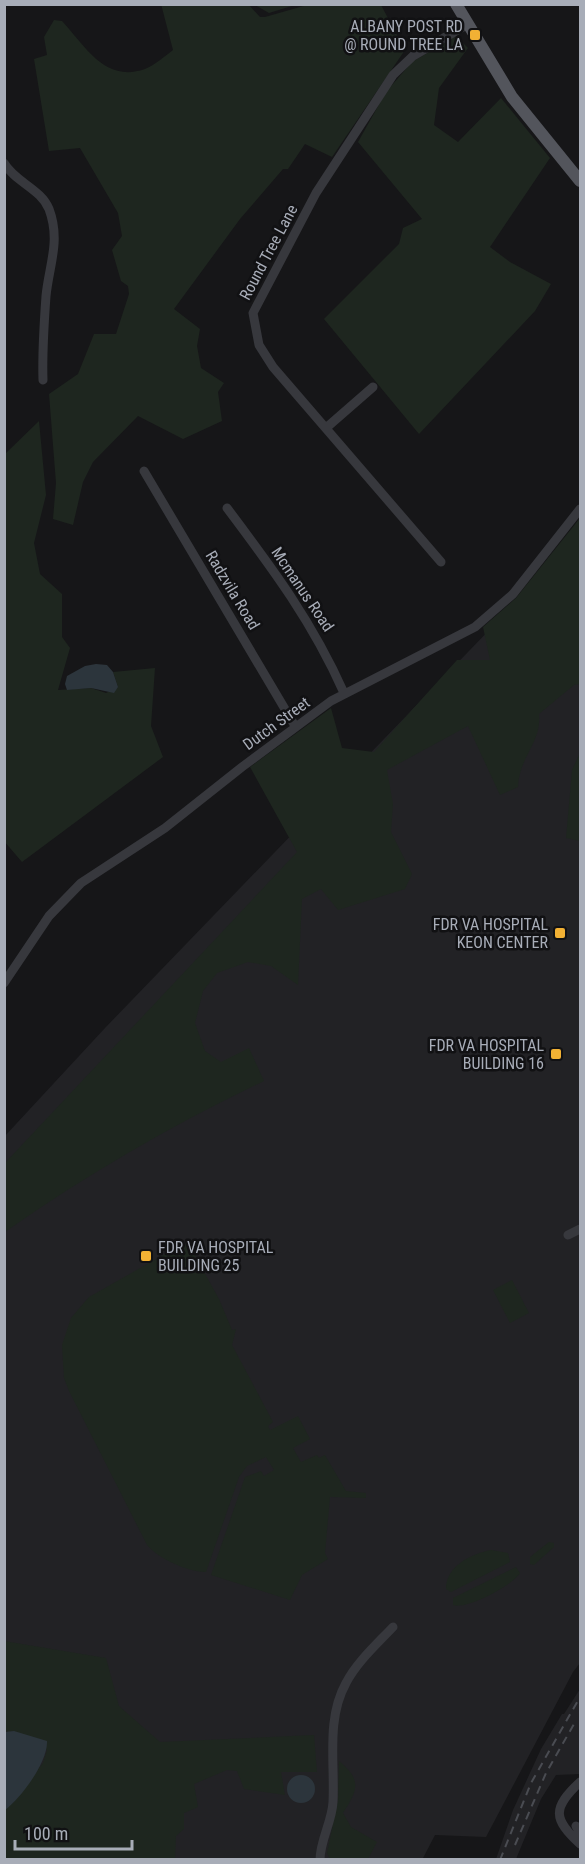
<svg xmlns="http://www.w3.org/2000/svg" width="585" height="1864" viewBox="0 0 585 1864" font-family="'Roboto Condensed',sans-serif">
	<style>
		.built { fill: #222225 }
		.green { fill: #1e261f }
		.water { fill: #2c353c }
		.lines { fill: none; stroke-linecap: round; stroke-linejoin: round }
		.minor { stroke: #37383d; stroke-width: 9 }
		.major { stroke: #53555c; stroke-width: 12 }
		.rail { stroke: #4a4c52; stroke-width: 2; stroke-dasharray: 8 6; stroke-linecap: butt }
		.poi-dot { fill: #f2b134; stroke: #111113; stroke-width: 2 }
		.labels { text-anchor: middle; stroke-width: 5; stroke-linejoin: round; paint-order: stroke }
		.poi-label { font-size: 16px; fill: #a8adb8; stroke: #111113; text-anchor: end }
		.street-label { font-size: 16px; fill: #a8adb8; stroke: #111113 }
	</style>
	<rect width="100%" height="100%" fill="#161618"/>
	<path class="built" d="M580 523V1663L573 1672 486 1837 435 1835 422 1860 5 1859 4 1137 105 1028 496 623Z
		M580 1689V1774L556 1775 541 1799 516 1859H496L513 1810 541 1749 562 1714H564Z"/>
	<path class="green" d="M161 4 249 5 260 17H265L307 5H381L405 50 332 157 305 144 288 169H283L240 219 174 309 200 329 197 346 201 368 224 383 218 392 222 421 183 439 138 416 93 462 83 482 73 525 53 519 56 483 49 394 78 374 94 334H116L129 294 128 286 121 281 112 250 122 236 118 213 80 148 49 151 34 59 47 55 44 37 54 20 62 21C86 47 105 83 145 69 155 65 165 56 173 50Z
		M255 5H295L269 13Z
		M456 36 468 48 439 88 434 125 458 142 501 98 550 158 490 247 510 262 551 284 535 311 419 434 324 319 399 244 403 228 422 219 358 142 386 92 412 62Z
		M39 421 46 495 34 543 40 574 62 594V637L70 648 58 690 91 688 106 693 118 687 113 672 155 668 151 726 163 757 22 862 4 841V455Z
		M580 518V684L574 685 539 714C542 742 519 757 518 787L500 795 468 726 387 770 393 804 391 832 412 874 405 889 338 910 321 889 302 899 298 985 271 966 248 962 217 973 203 991 195 1023 205 1051 221 1062 249 1048 264 1081C174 1124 86 1175 5 1232V1163L297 852 250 767 331 708 342 748 374 752 457 660H490L483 627 516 598Z
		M580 753V841L566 838 572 770Z
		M181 1245H189L219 1299 232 1330 236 1329 232 1345 273 1422 268 1426 270 1430 298 1416 310 1439 293 1448 301 1462 317 1455 319 1458 325 1455 346 1491 366 1493V1498L330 1497 325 1553 328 1559 302 1575 290 1600 211 1575 245 1477 261 1471 264 1476 274 1470 266 1457 247 1466 239 1477 206 1572C188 1572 159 1559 147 1545L69 1391 64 1378 62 1345 71 1318 89 1297Z
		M512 1280 529 1313 510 1323 493 1290Z
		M549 1542 554 1543V1547L534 1565 530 1564V1557Z
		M491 1550 508 1553 510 1562 451 1592 446 1589C446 1566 471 1554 491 1550Z
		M516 1567 520 1573C513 1585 467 1610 453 1605V1598Z
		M4 1641 106 1658 119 1706 160 1742 314 1735 317 1772H281L285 1795 244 1789 237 1771 227 1770 194 1784 198 1807 184 1813V1829L176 1836 175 1859H5V1810L43 1763 47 1750 14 1731 5 1732Z
		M339 1761C362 1780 358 1790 343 1813L351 1827 377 1842 368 1859H330L327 1853 338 1800Z"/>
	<path class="water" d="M96 664 107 665 113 672 118 687 114 693 91 688 67 690 65 684 67 676 85 666Z
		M14 1731 47 1741C48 1762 21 1798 5 1810V1732Z
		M287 1789a14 14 0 1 1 28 0a14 14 0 1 1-28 0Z"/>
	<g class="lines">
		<path class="minor" d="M4 163C15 182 41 189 49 209 61 241 49 265 46 296 44 324 42 352 43 380
			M326 428 373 387
			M144 471 295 726
			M227 508C273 569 313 623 344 693
			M441 562 273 367 259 345 253 313 316 193 393 75 413 56 468 24
			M4 983 49 916 81 883 165 828 242 767 331 701 475 627 513 594 580 509
			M568 1235 580 1229
			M580 1782C552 1808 553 1819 580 1844
			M576 1826 580 1833
			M320 1860C320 1840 332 1822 333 1802 335 1763 326 1719 346 1683 357 1662 376 1645 393 1627"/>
		<path class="major" d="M456 4 512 97 580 181"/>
		<path class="rail" d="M515 1845 546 1773 574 1724
			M500 1860 531 1783 580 1697"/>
	</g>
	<g class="poi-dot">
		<rect x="469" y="29" width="12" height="12" rx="3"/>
		<rect x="554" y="927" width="12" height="12" rx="3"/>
		<rect x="550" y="1048" width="12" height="12" rx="3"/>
		<rect x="140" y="1250" width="12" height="12" rx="3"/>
	</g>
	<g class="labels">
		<g class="poi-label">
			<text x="463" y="32">ALBANY POST RD<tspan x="463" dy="18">@ ROUND TREE LA</tspan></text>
			<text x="548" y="930">FDR VA HOSPITAL<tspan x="548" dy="18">KEON CENTER</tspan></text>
			<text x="544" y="1051">FDR VA HOSPITAL<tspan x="544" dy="18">BUILDING 16</tspan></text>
			<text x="158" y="1253" text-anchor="start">FDR VA HOSPITAL<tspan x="158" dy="18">BUILDING 25</tspan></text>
		</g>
		<g class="street-label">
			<text transform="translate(268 252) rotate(-62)" y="6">Round Tree Lane</text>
			<text transform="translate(303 589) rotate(56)" y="6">Mcmanus Road</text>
			<text transform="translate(233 590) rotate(59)" y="6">Radzvila Road</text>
			<text transform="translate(276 723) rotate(-36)" y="6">Dutch Street</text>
		</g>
	</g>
	<rect width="585" height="1864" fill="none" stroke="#a8adb8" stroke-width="12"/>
	<path d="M15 1840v9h117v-9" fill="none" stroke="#a8adb8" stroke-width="3"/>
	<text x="24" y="1840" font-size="18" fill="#a8adb8" stroke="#111113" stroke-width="4.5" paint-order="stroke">100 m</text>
</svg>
